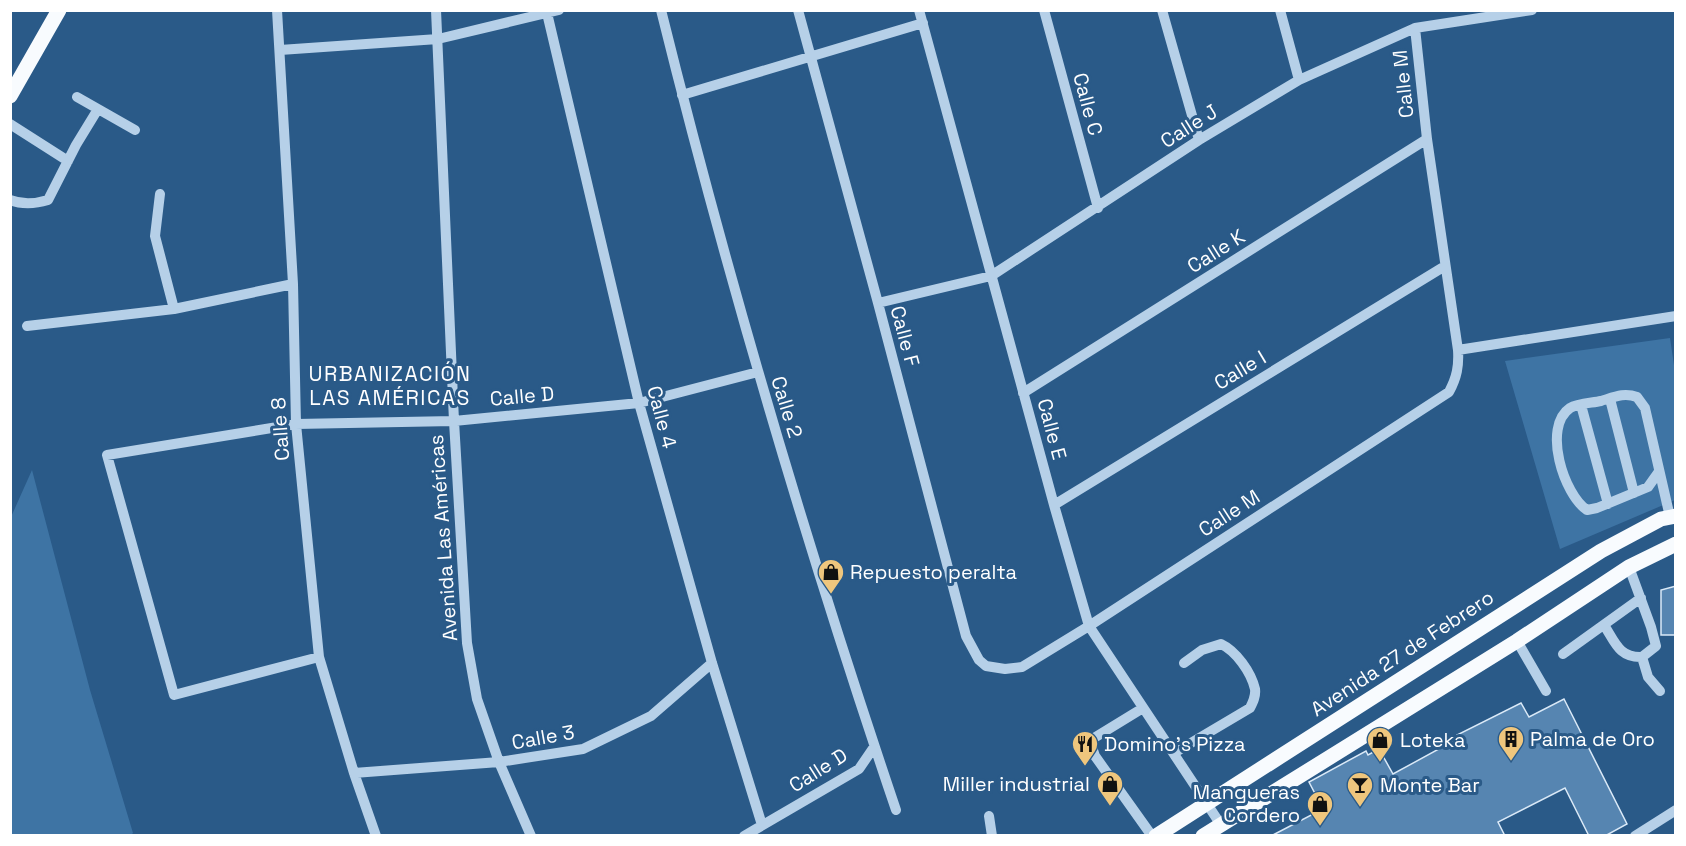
<svg xmlns="http://www.w3.org/2000/svg" width="1686" height="846" viewBox="0 0 1686 846" font-family="'Space Grotesk',sans-serif">
	<style>
		.green { fill: #3e74a4 }
		.building { fill: #5685b1; stroke: #dae9f7; stroke-width: 1.5 }
		.lines { fill: none; stroke-linecap: round; stroke-linejoin: round }
		.minor { stroke: #b6d0e8; stroke-width: 10 }
		.major { stroke: #f8fbfe; stroke-width: 15 }
		.labels { text-anchor: middle; stroke-width: 6; stroke-linejoin: round; paint-order: stroke }
		.street-label { font-size: 20px; fill: #fff; stroke: #2a5a88 }
		.poi-label { font-size: 20px; fill: #fff; stroke: #2a5a88; text-anchor: start }
		.neighbourhood-label { font-size: 21px; letter-spacing: 1.5px; fill: #fff; stroke: #2a5a88 }
	</style>
	<rect width="100%" height="100%" fill="#2a5a88"/>
	<path class="green" d="M1670 338 1676 379 1675 500 1560 549 1505 361Z
		M32 470 90 690 133 833 131 835H11V517Z"/>
	<path class="building" d="M1676 586V635H1661V590Z
		M1564 699 1627 824 1605 836H1589L1565 788 1498 822 1505 836H1271L1323 809 1309 782 1366 751 1368 755 1379 749 1393 774 1459 738 1457 735 1521 703 1529 717Z"/>
	<g class="lines">
		<path class="minor" d="M277 10 293 284 296 424 319 657 354 773 376 836
			M436 10 454 421 467 643 477 699 499 762 531 836
			M661 10C728 280 807 547 896 810
			M798 10 878 303 966 636 979 660 986 666 1005 669 1022 667 1089 626 1449 392C1457 377 1459 366 1458 350L1427 139 1415 28
			M919 10 1054 505 1089 626 1221 825
			M1044 10 1098 208
			M1162 10 1199 140
			M1280 10 1299 80
			M547 13 639 403 712 663 762 825
			M280 50 438 39 559 10
			M682 95 923 23
			M77 97 135 130
			M10 124 68 161
			M160 194 155 236 174 309
			M10 200C23 205 35 204 48 200L76 145 98 109
			M878 303 991 276 1199 140 1299 80 1415 28 1532 10
			M27 326 174 309 293 284
			M1458 350 1676 316
			M1023 393 1427 139
			M1610 399 1634 493
			M1581 405 1608 504
			M1658 473 1648 487 1597 508 1587 510C1564 495 1542 427 1570 408 1578 403 1592 403 1601 401 1614 397 1624 392 1637 397L1645 408 1670 517
			M1054 505 1445 266
			M1629 567 1651 627 1656 646 1642 657 1648 677 1660 691
			M1604 625C1615 642 1619 658 1642 657
			M1517 641 1546 691
			M1563 654 1641 598
			M319 657 174 695 107 455 296 424 454 421 639 403 758 372
			M1143 708 1094 738 1092 747 1095 756 1152 836
			M1174 753 1250 708C1253 702 1256 696 1255 689 1251 672 1236 651 1221 644L1202 650 1184 663
			M354 773 499 762 583 749 651 716 712 663
			M989 816 992 836
			M744 836 859 769 874 747
			M1635 836 1676 810"/>
		<path class="major" d="M10 96 59 10
			M1156 836 1601 551 1661 519 1676 516
			M1203 836 1517 641 1629 567 1676 544"/>
	</g>
	<defs>
		<g id="shop-pin" transform="scale(1.35)"><path d="M0 17L-7.5 6A9.5 9.5 0 1 1 7.5 6Z" fill="#efc67d" stroke="#2a5a88"/><path d="M-5-2.5h2.3a2.7 3.5 0 0 1 5.4 0H5L5.5 6h-11ZM-1.5-2.5h3a1.5 2.3 0 0 0-3 0Z" fill="#111"/></g>
		<g id="building-pin" transform="scale(1.35)"><path d="M0 17L-7.5 6A9.5 9.5 0 1 1 7.5 6Z" fill="#efc67d" stroke="#2a5a88"/><path d="M-4-6H4V6H1V3H-1V6H-4ZM-2.5-4.3h1.7v1.8h-1.7ZM.8-4.3h1.7v1.8H.8ZM-2.5-1h1.7V.8h-1.7ZM.8-1h1.7V.8H.8Z" fill="#111"/></g>
		<g id="restaurant-pin" transform="scale(1.35)"><path d="M0 17L-7.5 6A9.5 9.5 0 1 1 7.5 6Z" fill="#efc67d" stroke="#2a5a88"/><path d="M-5-6h1v4h1v-4h1v4h1v-4h1v5L-1.5 .5V6h-2V.5L-5-1ZM5-6V6H3V1.5H1.5Q1.5-4 5-6Z" fill="#111"/></g>
		<g id="bar-pin" transform="scale(1.35)"><path d="M0 17L-7.5 6A9.5 9.5 0 1 1 7.5 6Z" fill="#efc67d" stroke="#2a5a88"/><path d="M-6-5H6L.8 .8V4.5H3.5V6h-7V4.5H-.8V.8Z" fill="#111"/></g>
	</defs>
	<g fill-rule="evenodd">
		<use href="#shop-pin" x="831" y="572"/>
		<use href="#building-pin" x="1511" y="739"/>
		<use href="#shop-pin" x="1380" y="740"/>
		<use href="#restaurant-pin" x="1085" y="744"/>
		<use href="#shop-pin" x="1110" y="784"/>
		<use href="#bar-pin" x="1360" y="785"/>
		<use href="#shop-pin" x="1320" y="804"/>
	</g>
	<g class="labels">
		<g class="street-label">
			<text transform="translate(1403 84) rotate(-96)" y="7">Calle M</text>
			<text transform="translate(1088 104) rotate(75)" y="7">Calle C</text>
			<text transform="translate(1189 126) rotate(-32)" y="7">Calle J</text>
			<text transform="translate(1216 251) rotate(-32)" y="7">Calle K</text>
			<text transform="translate(905 336) rotate(75)" y="7">Calle F</text>
			<text transform="translate(1240 370) rotate(-31)" y="7">Calle I</text>
			<text transform="translate(522 396) rotate(-5)" y="7">Calle D</text>
			<text transform="translate(787 407) rotate(73)" y="7">Calle 2</text>
			<text transform="translate(662 417) rotate(75)" y="7">Calle 4</text>
			<text transform="translate(280 429) rotate(-94)" y="7">Calle 8</text>
			<text transform="translate(1052 429) rotate(75)" y="7">Calle E</text>
			<text transform="translate(1229 513) rotate(-33)" y="7">Calle M</text>
			<text transform="translate(443 538) rotate(-94)" y="7">Avenida Las Américas</text>
			<text transform="translate(1402 653) rotate(-33)" y="7">Avenida 27 de Febrero</text>
			<text transform="translate(543 737) rotate(-10)" y="7">Calle 3</text>
			<text transform="translate(818 770) rotate(-32)" y="7">Calle D</text>
		</g>
		<g class="poi-label">
			<text x="850" y="579">Repuesto peralta</text>
			<text x="1530" y="746">Palma de Oro</text>
			<text x="1400" y="747">Loteka</text>
			<text x="1104" y="751">Domino's Pizza</text>
			<text x="1090" y="791" text-anchor="end">Miller industrial</text>
			<text x="1380" y="792">Monte Bar</text>
			<text x="1300" y="799" text-anchor="end">Mangueras<tspan x="1300" dy="23">Cordero</tspan></text>
		</g>
		<g class="neighbourhood-label">
			<text x="390" y="381">URBANIZACIÓN<tspan x="390" dy="24">LAS AMÉRICAS</tspan></text>
		</g>
	</g>
	<rect width="1686" height="846" fill="none" stroke="#ffffff" stroke-width="24"/>
</svg>
